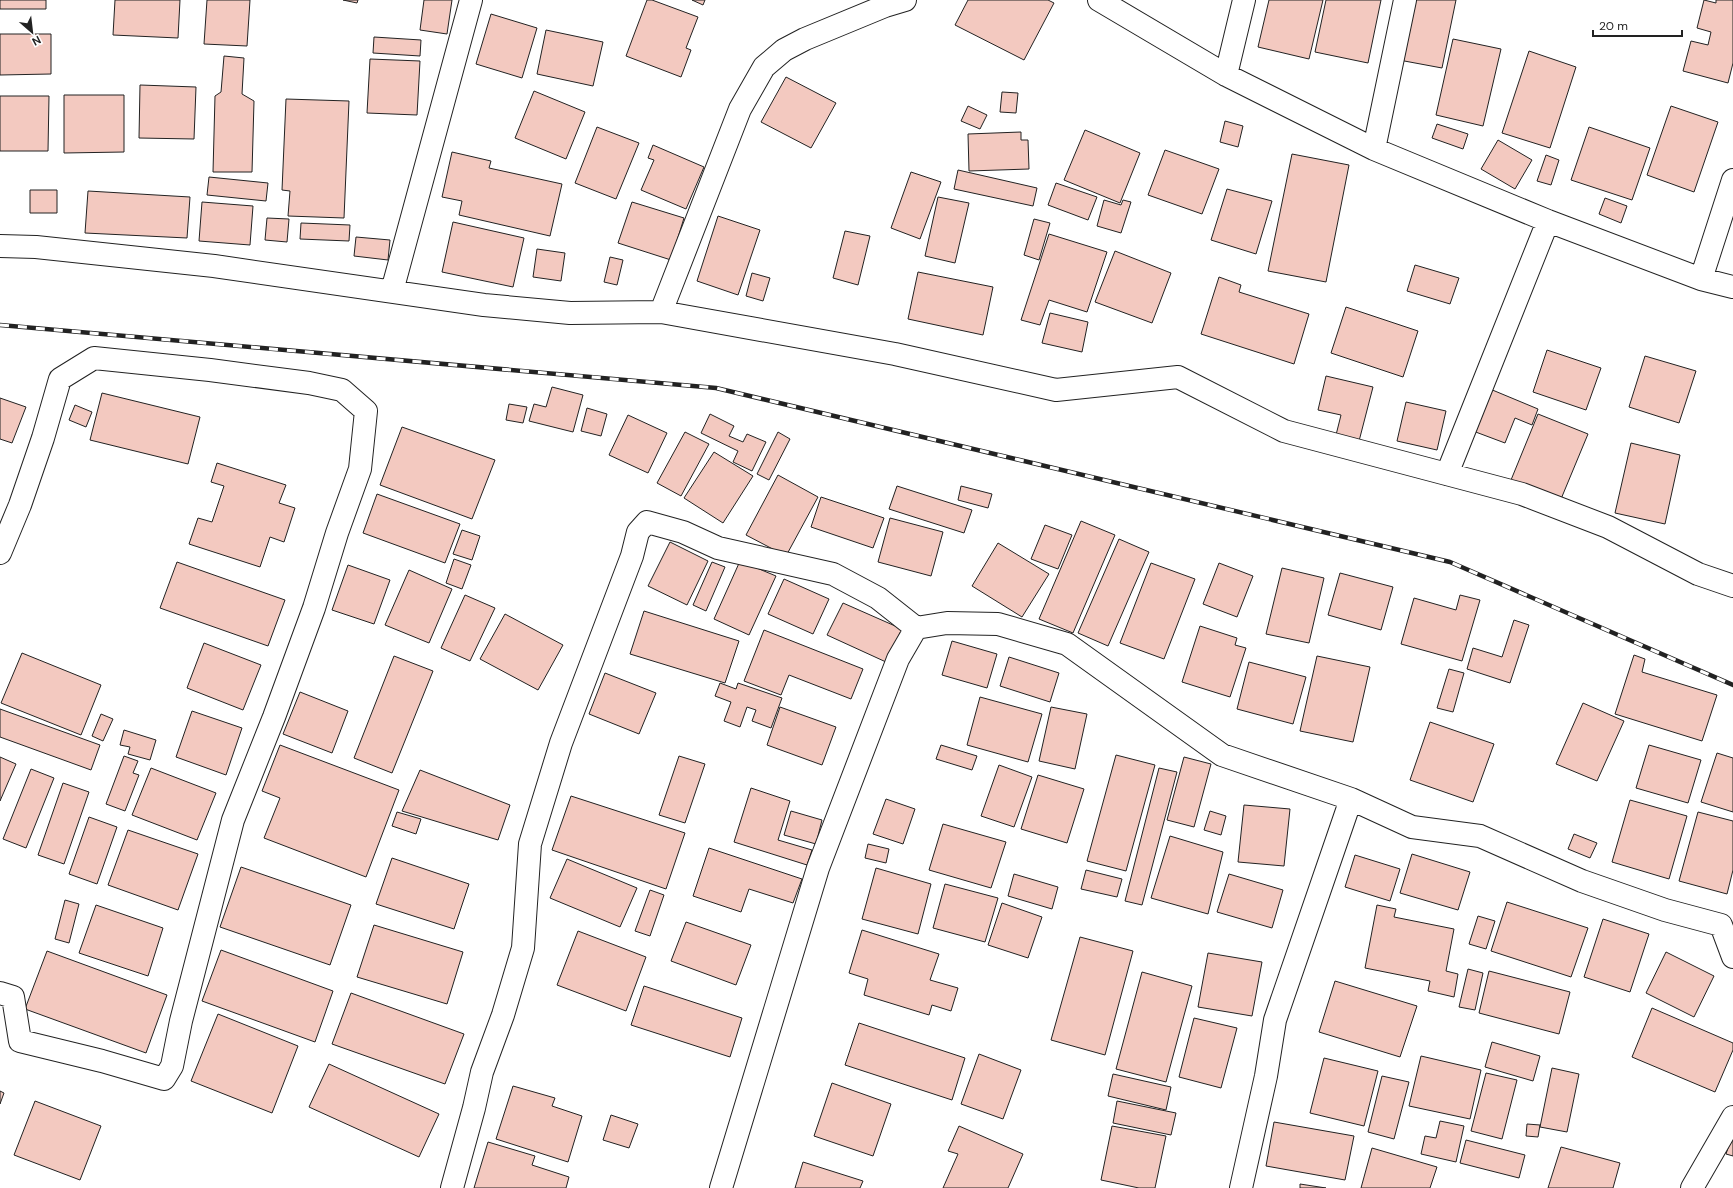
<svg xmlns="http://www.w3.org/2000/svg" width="1733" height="1188" viewBox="0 0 1733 1188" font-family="'DM Sans',sans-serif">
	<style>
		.building { fill: #f3c9c0; stroke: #222 }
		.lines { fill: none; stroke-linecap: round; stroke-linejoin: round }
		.minor-casing { stroke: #222; stroke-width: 24 }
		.minor { stroke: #fff; stroke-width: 22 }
		.rail-casing { stroke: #222; stroke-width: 4.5 }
		.rail { stroke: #fff; stroke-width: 3; stroke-dasharray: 9; stroke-linecap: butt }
	</style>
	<rect width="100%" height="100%" fill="#fff"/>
	<path class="building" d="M0 0H46V9H0Z
		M115 0H180L178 38 113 35Z
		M207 0H250L247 46 204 44Z
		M343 0H358L357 3Z
		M424 0H452L447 34 420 30Z
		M647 0H652L698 17 686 48 691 50 681 77 626 56Z
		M692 0H705L703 5Z
		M968 0H1048L1054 3 1024 60 955 25Z
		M1269 0H1323L1309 59 1258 47Z
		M1326 0H1381L1368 63 1315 52Z
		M1411 0H1456L1442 68 1399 60Z
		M1704 0 1716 3V0H1733V63L1728 83 1683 71 1691 41 1708 45 1711 32 1697 28Z
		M491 14 537 28 522 78 476 64Z
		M546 30 603 42 593 86 537 74Z
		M0 34H51V74L0 75Z
		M374 37 421 40 420 56 373 53Z
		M1453 39 1501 49 1483 126 1436 115Z
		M1529 51 1576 67 1550 148 1502 133Z
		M224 56 244 58 242 94 254 101 252 172H213L215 96 221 92Z
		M370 59 420 61 417 115 367 113Z
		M786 77 836 103 811 148 761 122Z
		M140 85 196 87 194 139 139 138Z
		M534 91 585 112 566 159 515 138Z
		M1002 92 1018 93 1016 113 1000 112Z
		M64 95H124V152L64 153Z
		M0 96H49L48 151H0Z
		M286 99 349 101 344 218 288 216 290 191 282 190Z
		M968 106 987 115 980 129 961 121Z
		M1671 106 1718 122 1694 192 1647 175Z
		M1225 121 1243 126 1238 147 1220 142Z
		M1437 124 1468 134 1463 149 1432 138Z
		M597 127 639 143 616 199 575 183Z
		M1589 127 1650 148 1632 200 1571 180Z
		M1085 130 1140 153 1120 203 1064 180Z
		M1021 132V140H1028L1029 169 969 171 968 134Z
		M1498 140 1532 160 1515 189 1481 169Z
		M653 145 704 167 686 209 641 190 654 160 648 158Z
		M1165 150 1219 169 1202 214 1148 195Z
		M452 152 491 161 489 168 562 184 550 236 459 215 462 201 442 197Z
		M1292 154 1349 165 1326 282 1268 271Z
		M1546 155 1559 160 1551 185 1537 181Z
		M958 170 1037 188 1033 206 954 189Z
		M911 172 941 182 920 239 891 228Z
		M209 177 268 183 266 201 207 195Z
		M1056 183 1097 197 1088 220 1048 205Z
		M1227 189 1272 201 1256 254 1211 240Z
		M30 190H57V213H30Z
		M88 191 190 197 187 238 85 233Z
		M938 197 969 203 955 263 925 256Z
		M1605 198 1627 206 1621 223 1599 214Z
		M1104 200 1121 205 1123 200 1131 202 1121 233 1097 226Z
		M202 202 253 206 250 245 199 241Z
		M632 202 684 218 671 260 618 243Z
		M718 216 760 230 738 295 697 281Z
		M267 218 289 219 287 242 265 240Z
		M1034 219 1050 223 1039 260 1024 255Z
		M453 222 524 238 513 287 442 272Z
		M301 223 350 225 349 241 300 239Z
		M845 231 870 236 858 285 833 278Z
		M1049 234 1107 252 1087 312 1049 300 1040 325 1021 320Z
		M356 237 390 240 388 260 354 256Z
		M537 249 565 253 561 281 533 277Z
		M1115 251 1171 273 1152 323 1095 302Z
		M610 257 623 260 617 285 604 282Z
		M1415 265 1459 278 1450 304 1407 291Z
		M918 272 993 287 983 335 908 319Z
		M752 273 770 278 763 301 746 296Z
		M1219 277 1241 285 1239 292 1309 314 1294 364 1201 334Z
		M1346 307 1418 331 1403 377 1331 353Z
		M1050 313 1088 322 1082 352 1042 343Z
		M1547 350 1601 368 1586 410 1533 392Z
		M1645 356 1696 371 1679 423 1629 407Z
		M1326 376 1373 387 1358 445 1335 439 1341 415 1318 410Z
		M552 387 583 395 573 432 529 421 534 404 546 407Z
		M1490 389 1538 409 1532 425 1515 418 1505 443 1473 431Z
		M102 393 200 417 188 464 90 440Z
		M0 398 26 407 12 443 0 439Z
		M1406 402 1446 411 1437 450 1397 441Z
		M509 404 527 407 523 423 506 420Z
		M75 405 92 412 86 427 69 420Z
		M587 408 607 414 601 436 581 431Z
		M710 414 734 426 729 436 743 442 747 434 766 442 752 471 733 462 738 451 701 433Z
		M1538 414 1588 434 1561 499 1511 480Z
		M628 415 667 433 648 473 609 455Z
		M402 427 495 460 472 519 380 485Z
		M685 432 709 444 681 496 657 483Z
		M778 432 790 439 769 480 757 474Z
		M1631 443 1680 455 1665 524 1615 513Z
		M714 452 753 476 723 523 684 498Z
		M217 463 286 485 279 503 295 508 284 542 270 537 260 567 189 544 198 518 212 522 224 486 211 482Z
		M778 475 818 497 786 556 746 535Z
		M897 486 972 510 964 533 889 509Z
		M961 486 992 494 988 508 958 500Z
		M377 494 460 524 445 563 363 533Z
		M821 497 884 518 873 548 811 527Z
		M890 518 943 532 931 576 878 562Z
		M1081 521 1115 535 1073 633 1039 619Z
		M1045 525 1072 535 1058 569 1031 559Z
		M462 530 480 536 472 560 453 554Z
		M1119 539 1149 552 1108 646 1078 633Z
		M670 542 708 561 687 605 648 586Z
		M998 543 1049 574 1022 617 972 586Z
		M454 559 471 565 462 589 446 583Z
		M740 561 776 576 749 635 714 619Z
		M177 562 285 600 268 646 160 608Z
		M712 562 725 567 706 611 693 605Z
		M1151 563 1195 579 1164 659 1120 643Z
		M1219 563 1253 576 1237 617 1203 604Z
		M348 565 390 580 374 624 332 610Z
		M1282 568 1324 578 1309 643 1266 634Z
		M409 570 452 589 429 643 385 625Z
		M1340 573 1393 587 1381 630 1328 615Z
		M784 579 829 599 813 634 768 614Z
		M465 595 495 608 470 661 441 648Z
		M1460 595 1480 600 1462 661 1401 644 1414 598 1456 610Z
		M843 603 902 629 886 662 827 635Z
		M644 611 739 641 725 683 630 654Z
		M505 614 563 645 538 690 480 659Z
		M1514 620 1529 625 1510 683 1467 669 1473 648 1502 657Z
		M1200 626 1237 638 1235 645 1246 648 1230 697 1182 682Z
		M764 630 863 669 851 699 789 675 781 695 744 681Z
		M952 641 997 654 987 688 942 675Z
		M204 643 261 665 243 710 187 688Z
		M22 653 101 685 81 735 1 703Z
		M1634 655 1645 659 1642 672 1717 695 1702 741 1615 714Z
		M394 656 433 671 392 773 354 758Z
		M1317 656 1370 667 1353 742 1300 731Z
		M1009 657 1059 673 1050 702 1000 686Z
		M1249 662 1306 677 1293 724 1237 709Z
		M1449 669 1464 673 1453 712 1437 708Z
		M605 673 656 693 639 734 589 714Z
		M720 683 736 689 738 683 782 698 771 728 752 721 756 710 747 707 740 727 724 721 731 702 715 696Z
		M300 692 348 711 332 753 283 734Z
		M980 697 1042 714 1028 762 967 745Z
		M1583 703 1624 721 1597 781 1556 764Z
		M780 707 836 727 822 765 767 745Z
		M1051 707 1087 714 1075 769 1039 761Z
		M0 709 100 745 91 770 0 737Z
		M192 711 242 728 226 775 176 757Z
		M101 714 113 719 103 741 92 736Z
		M1430 722 1494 744 1473 802 1410 780Z
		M124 730 156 740 150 760 128 754 130 747 120 745Z
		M280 745 399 790 366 877 264 838 280 798 262 791Z
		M941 745 977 756 972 770 936 759Z
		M1649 745 1701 760 1688 803 1636 788Z
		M1717 753 1733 758V812L1701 802Z
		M1116 755 1155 765 1126 871 1087 861Z
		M124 756 138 761 133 773 139 775 125 811 106 804Z
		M679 756 705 764 685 823 659 815Z
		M0 757 16 764 0 801Z
		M1184 757 1211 764 1194 827 1167 820Z
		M999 765 1032 777 1014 827 981 816Z
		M151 768 216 793 197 840 132 815Z
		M1159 768 1177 772 1142 905 1125 901Z
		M31 769 54 778 26 848 3 839Z
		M420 770 510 805 498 840 402 811Z
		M1038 775 1084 789 1067 843 1021 829Z
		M63 783 89 792 64 864 38 855Z
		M751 788 790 801 778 840 812 850 807 865 734 842Z
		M571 796 685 833 666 889 552 850Z
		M886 799 915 809 903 844 873 834Z
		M1630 800 1687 816 1669 879 1612 862Z
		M1244 805 1290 809 1284 866 1238 862Z
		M791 811 822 820 816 844 784 835Z
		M1210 811 1226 816 1221 835 1204 830Z
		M397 812 421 819 416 834 392 826Z
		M1698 812 1733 821V870L1727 894 1679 881Z
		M89 817 117 827 97 884 69 874Z
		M943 824 1006 842 991 888 929 870Z
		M128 830 198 854 178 910 108 885Z
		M1574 834 1597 843 1590 858 1568 849Z
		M1170 836 1223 852 1208 914 1151 898Z
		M868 844 889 849 886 863 865 858Z
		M709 848 802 879 793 903 749 889 741 912 693 896Z
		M1412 854 1470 872 1458 910 1400 893Z
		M1355 855 1400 869 1390 901 1345 887Z
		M392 858 469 884 454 929 376 904Z
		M567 859 637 888 620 927 550 898Z
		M241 867 351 905 330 965 220 927Z
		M876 868 931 884 918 934 862 919Z
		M1086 870 1122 879 1117 897 1081 889Z
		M1014 874 1058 887 1052 909 1008 896Z
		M1229 874 1283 890 1272 928 1217 912Z
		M945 884 998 898 985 942 933 928Z
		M650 890 664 895 650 936 635 931Z
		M65 900 79 904 69 943 55 939Z
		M1507 902 1588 928 1571 977 1491 951Z
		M1002 903 1042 917 1028 958 988 945Z
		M96 905 163 928 148 976 79 953Z
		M1377 905 1396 909 1394 917 1454 929 1446 971 1458 974 1454 997 1428 991 1430 981 1365 968Z
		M1478 916 1495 921 1486 949 1469 944Z
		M1603 919 1649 934 1630 992 1584 977Z
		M686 922 751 945 736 985 671 961Z
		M374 925 463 952 447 1004 357 977Z
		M862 930 939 954 930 980 958 988 951 1011 932 1005 929 1015 864 995 868 979 849 973Z
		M578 931 646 957 626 1011 557 985Z
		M1080 937 1133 951 1105 1055 1051 1040Z
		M221 950 333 991 315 1042 202 1001Z
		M47 951 167 995 146 1053 25 1009Z
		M1666 952 1714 976 1694 1017 1646 993Z
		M1208 953 1262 962 1252 1016 1198 1007Z
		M1468 969 1483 973 1475 1010 1459 1007Z
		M1489 971 1570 992 1559 1034 1479 1013Z
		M1142 972 1192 986 1166 1082 1116 1069Z
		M1335 981 1417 1006 1400 1057 1319 1032Z
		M644 986 742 1018 730 1057 631 1025Z
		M351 993 464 1034 445 1084 332 1044Z
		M1652 1008 1733 1043V1050L1715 1092 1632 1057Z
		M218 1014 298 1046 272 1113 191 1081Z
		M1194 1018 1237 1028 1221 1088 1179 1077Z
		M859 1023 965 1058 952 1100 845 1065Z
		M1492 1042 1540 1056 1533 1081 1485 1067Z
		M979 1054 1021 1070 1003 1119 961 1104Z
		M1421 1056 1481 1070 1470 1119 1409 1106Z
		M1324 1058 1378 1071 1364 1126 1310 1113Z
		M329 1064 439 1114 419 1157 309 1107Z
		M1552 1068 1579 1074 1567 1132 1540 1127Z
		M1486 1073 1517 1080 1502 1139 1471 1131Z
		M1113 1074 1171 1087 1166 1110 1108 1096Z
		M1382 1076 1409 1082 1394 1139 1368 1132Z
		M832 1083 891 1104 873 1156 814 1136Z
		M513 1086 555 1098 552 1106 582 1116 568 1162 496 1139Z
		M0 1091 4 1093 0 1104Z
		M35 1101 101 1126 80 1180 14 1155Z
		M1117 1101 1176 1113 1171 1135 1113 1123Z
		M611 1115 638 1124 629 1148 603 1140Z
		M1440 1121 1464 1126 1456 1162 1421 1154 1425 1136 1436 1138Z
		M1274 1122 1354 1136 1345 1180 1266 1166Z
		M1527 1124 1540 1125 1538 1137 1526 1136Z
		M959 1126 1023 1154 1008 1188H943L958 1154 948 1151Z
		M1112 1126 1166 1136 1155 1188H1139L1101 1180Z
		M1732 1136H1733V1156L1726 1154Z
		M1466 1140 1525 1155 1519 1178 1460 1163Z
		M488 1142 535 1156 532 1165 569 1177 566 1188H474Z
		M1561 1147 1620 1163 1613 1188H1548Z
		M1372 1148 1437 1167 1430 1188H1361Z
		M803 1162 863 1181 860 1188H795Z
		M1300 1184 1326 1188H1300Z"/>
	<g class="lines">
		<g class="minor-casing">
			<path id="minor" d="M1099 0 1226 75 1374 149 1548 221 1701 279 1733 287
				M1226 75 1244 0
				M1374 149 1405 0
				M0 246 36 247 214 266 484 305 570 313 661 312 895 354 1056 390 1178 377 1284 431 1522 494 1608 527 1698 574 1733 586
				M1701 279 1733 180
				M392 291 471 0
				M661 312 740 109 764 67 784 50 805 39 885 6 905 0
				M1447 474 1548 221
				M0 553 20 505 43 438 60 379 94 358 210 370 309 383 342 390 366 411 360 469 337 533 314 608 274 717 233 820 181 1021 172 1066 164 1079 102 1061 20 1041 13 997 0 993
				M452 1188 474 1108 482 1072 503 1015 523 948 530 844 561 743 632 556 638 532 647 522 683 532 718 548 833 574 878 598 916 628 947 623 998 624 1067 644 1222 755 1351 799 1412 827 1480 836 1582 881 1665 910 1721 925 1733 957
				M721 1188 818 868 898 659 916 628
				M1241 1188 1266 1076 1275 1020 1351 799
				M1692 1188 1733 1117"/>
		</g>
		<use href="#minor" class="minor"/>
		<g class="rail-casing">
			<path id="rail" d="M0 325 716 388 1450 562 1733 685"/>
		</g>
		<use href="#rail" class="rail"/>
	</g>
	<g transform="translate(32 32) rotate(152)" stroke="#ffffff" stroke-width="3" paint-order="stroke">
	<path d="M0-3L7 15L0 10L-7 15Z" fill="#222222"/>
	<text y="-6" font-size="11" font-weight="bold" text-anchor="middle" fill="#222222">N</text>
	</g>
	<path d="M1593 30v6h89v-6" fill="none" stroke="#222222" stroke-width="2"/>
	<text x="1599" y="30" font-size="12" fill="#222222" stroke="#ffffff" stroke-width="3" paint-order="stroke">20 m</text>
</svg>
